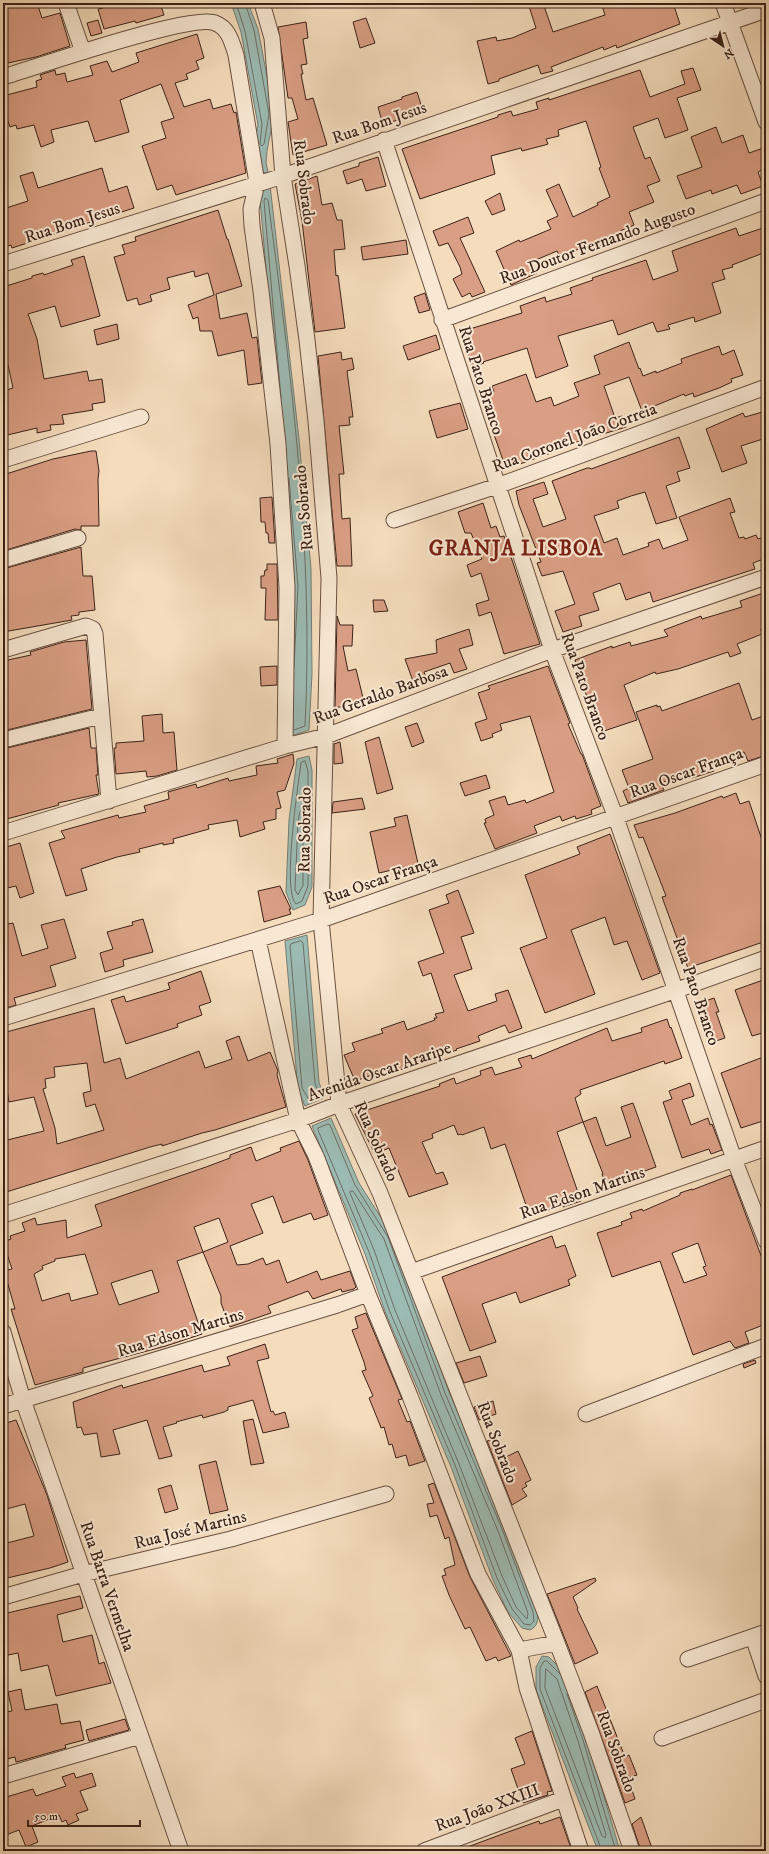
<svg xmlns="http://www.w3.org/2000/svg" width="769" height="1854" viewBox="0 0 769 1854" font-family="'IM FELL DW Pica',serif">
	<style>
		.water { fill: #9cbbb3; stroke: #757e75 }
		.lines { fill: none; stroke-linecap: round; stroke-linejoin: round }
		.shore { stroke: #6c6e66; stroke-width: 1 }
		.building { fill: #da9e84; stroke: #3b2218; fill-rule: evenodd }
		.minor-casing { stroke: #695041; stroke-width: 17 }
		.minor { stroke: #f8e8d3; stroke-width: 15 }
		.labels { text-anchor: middle; stroke-width: 4; stroke-linejoin: round; paint-order: stroke }
		.street-label { font-size: 17px; fill: #3b2218; stroke: #f8e8d3 }
		.district-label { font-size: 21px; font-weight: bold; letter-spacing: 1px; fill: #7a1f14; stroke: #f8e8d3 }
	</style>
	<rect width="100%" height="100%" fill="#f4dcbc"/>
	<filter id="stains"><feTurbulence type="fractalNoise" baseFrequency=".005" numOctaves="4"/><feColorMatrix values="0 0 0 0 .2 0 0 0 0 .09 0 0 0 0 .02 0 0 0 .5 -.17"/></filter>
	<radialGradient id="worn" r=".72"><stop offset=".6" stop-color="#630" stop-opacity="0"/><stop offset="1" stop-color="#630" stop-opacity=".3"/></radialGradient>
	<path class="water" d="M231 3H248L258 29 274 114 267 151 266 163 268 172 259 174 256 135 258 125 241 32Z
		M270 185 299 439 311 569 312 674 309 730 289 737 294 586 259 188Z
		M309 756 312 770V887L305 905 293 910 286 892 289 820 297 759Z
		M307 935 319 1082 324 1098 305 1106 298 1090 285 941Z
		M331 1118 359 1183 392 1235 449 1392 476 1453 537 1611C538 1620 539 1625 530 1630L522 1628 508 1612 493 1580 451 1467 386 1314 365 1254 312 1126Z
		M542 1656 549 1657 565 1673 587 1739 620 1851H598L536 1690V1667Z"/>
	<g class="lines">
		<path class="shore" d="M236 3 245 31 262 124 260 144 262 146 264 144 269 114 254 30 245 3
			M281 398 264 201 265 198 268 200C291 374 314 550 305 726L294 730
			M289 478 298 586 294 667
			M305 761 308 771V886L302 901 296 904C282 891 298 786 301 763Z
			M302 810 303 812V885L298 895 295 890 298 821 300 812Z
			M301 941 303 943 315 1083 319 1095 309 1100 302 1088 290 946 291 944Z
			M351 1191H353L384 1239 441 1395 498 1531 528 1613 527 1619 516 1607 502 1576 459 1464 395 1310 374 1250 350 1193Z
			M388 1237 355 1185 330 1125 328 1124 318 1128V1130L369 1252 390 1312 455 1465 497 1578 512 1609 524 1624 530 1625 534 1621 533 1612 502 1529 445 1393 388 1237
			M546 1669 557 1679 578 1741 606 1835 605 1838 602 1836 545 1688Z
			M560 1674 547 1661H544L540 1668V1689L602 1851
			M567 1694 583 1740 616 1851"/>
	</g>
	<path class="building" d="M3 3H37L42 18 60 13 70 46 36 57 3 64Z
		M101 3H160L164 15 136 23 135 21 104 29 98 9 103 8Z
		M528 3H543L553 32 605 15 601 3H673L680 24 617 48 616 45 604 50 603 47 551 67 553 71 541 74 538 65 499 79V81L488 84 477 41 496 37 497 41 512 38 536 28Z
		M366 18 375 43 360 48 353 22Z
		M98 20 102 33 91 36 87 23Z
		M306 22 308 38 303 39 307 64 301 65 303 74H301L306 100 313 98 327 145 293 155 288 122 298 119 292 98H288L278 27Z
		M197 34 204 58 196 61 199 69 186 74 188 79 175 83 184 107 210 99 213 109 231 104 234 113 236 112 246 173 176 195 172 185 157 190 142 146 166 138 161 122 174 118 161 84 120 100 129 132 95 142 88 121 51 130 54 142 41 147 34 125 17 129 16 125 10 127 7 119 3 120V96L37 87 36 81 42 79 40 75 55 70 56 75 65 73 67 82 93 75 90 66 107 61 112 72 139 62 136 53Z
		M693 68 701 90 677 98 688 130 665 138 658 118 633 127 645 159 650 157 660 181 647 186 654 202 629 212 634 225 620 231V233L611 237 612 241 600 246 597 241 560 257 557 251 531 262 537 273 511 285 496 251 519 240 520 242 551 229 547 221 558 216 546 190 559 184 573 217 598 205 597 203 610 197 599 168 601 167 586 121 558 130 559 136 546 139 548 144 545 145 522 151 521 148 491 156 495 174 420 199 402 149 498 117V115L511 111 513 116 538 109 536 102 549 98V100L640 70 650 97 685 84 681 71Z
		M417 92 423 111 383 125 378 107 402 99V97Z
		M716 127 722 143 743 135 749 153 766 147V168L758 172 763 186 741 194 737 185 712 194 711 190 686 199 677 176 702 167 691 137Z
		M378 157 386 186 366 191 362 179 347 184 343 171 359 166V163Z
		M102 168 109 192 127 186 134 208 12 248 11 245 3 248V209L28 201 20 176 33 172 38 188Z
		M317 176 322 205 332 203 337 220H342L345 249 334 250 336 276 338 275 345 328 315 332 302 221 295 184Z
		M500 193 505 210 492 215 485 201Z
		M218 210 227 239H228L242 286 216 294 220 319 247 313 252 338 257 337 262 383 248 385 244 350 218 356 212 331H200L198 317 193 319 188 305 214 295 208 273 195 277 194 271 167 278 170 289 150 295 152 301 139 305 137 298 127 301 114 257 125 254 122 245 136 241 135 237Z
		M468 217 474 233 460 238 485 292 472 297 470 293 462 297 453 279 462 274 460 267 448 243 439 246 433 231Z
		M766 227V252L732 265 733 267 722 270 725 279 712 283 721 313 695 322 694 317 668 325 670 329 657 332 653 322 618 335 613 320 558 336 568 366 536 378 527 348 483 362 484 363 473 367 460 332 522 313 520 306 545 297 546 302 572 294 570 288 593 280 592 278 646 260 653 280 678 271 672 251 736 228 739 236Z
		M406 240 408 254 363 260 361 247Z
		M84 256 100 316 61 327 55 306 28 314 37 339 44 379 87 371 89 381 102 379 105 402 92 404 93 410 62 415 64 424 50 425 51 430 37 433V428L3 436V391L13 388 6 356 3 357V287L32 278V276L43 273 44 275 73 265 71 260Z
		M425 293 430 310 419 313 414 297Z
		M117 324 119 339 97 345 94 330Z
		M436 335 440 349 408 360 403 346Z
		M629 342 639 369 640 368 643 376 656 371V373L682 363 681 359 719 346 722 355 734 350 743 375 731 379 732 382 719 388 694 397 693 393 685 396 684 394 642 411 629 377 604 386 615 418 622 416 626 427 567 445 551 451V453L542 456 506 469 481 397 494 392 492 386 526 374 536 402 551 397 554 406 579 396 574 383 600 374 594 356Z
		M341 352 342 360 352 358 354 369 347 371 353 417H349L350 425 339 426 344 474H339L342 519 350 518 352 566H337L318 356Z
		M460 403 468 429 437 438 429 411Z
		M766 411V438L741 446 747 463 722 472 706 429 743 413 745 417Z
		M679 437 690 468 677 472 680 481 666 486 677 518 656 524 645 492 631 496 617 501 619 508 594 516 604 543 617 538 623 555 649 546 648 543 659 539 663 549 688 540 679 517 730 498 735 512 730 513 739 538 744 537 745 539 756 535 758 539 766 536V558L753 563 755 569 653 602 650 592 626 600 620 583 593 593 599 610 579 616 582 626 563 632 555 611 575 604 563 571 542 576 537 563 541 562 519 505 516 491 544 482 548 494 533 499 543 527 566 519 552 481 587 468H590L591 469Z
		M91 451H96L99 471 98 479 99 526H81V530L75 529 3 551V475L53 459Z
		M272 497 275 543H269L268 533H266L265 522H261L260 498Z
		M483 503 491 528 496 526 500 537 504 536 540 644 504 654 491 612 479 616 476 604 489 600 481 573 471 577 467 565 482 559 471 533H465L458 512Z
		M81 547 83 576H92L95 610 79 612V615L71 616 72 620 3 632V569Z
		M267 564H277L278 620H265L266 588H261V576H264L265 570H267Z
		M766 592V627L761 629 762 634 737 644 741 653 730 657 728 652 678 669 656 674 655 672 624 685 637 720 601 732 582 684 575 660 612 646V648L630 642 631 646 668 636 664 630 701 616 702 619 742 607 740 601Z
		M373 600H384L388 611 374 612Z
		M337 616 340 625H353L352 646H343L348 671 356 669 364 702 335 708Z
		M469 629 473 645 459 649 467 669 454 673 450 663 424 672 427 680 414 684 405 659 437 653 436 640Z
		M86 640 92 709 3 731V661L31 655 30 652 64 642Z
		M277 666V685L261 686 260 667Z
		M548 666 570 723 568 724 581 754H582L601 806 591 810 592 814 576 819 575 816 562 821 560 816 534 826 537 833 495 849 484 823H486L485 819 494 815 489 801 505 796 508 805 525 800 526 803 554 792 530 716 500 724 502 730 492 734 493 737 481 741 475 723 487 719 478 693 490 689 488 686Z
		M739 683 752 720 766 715V755L748 761 744 752 712 764 714 771 692 778 691 772 661 783 664 790 628 803 623 791 629 788 622 770 653 759 636 712 657 705V707L660 706 662 711Z
		M162 714 163 733 174 732 177 770 157 776 147 777 146 771 116 774 114 748H116V743L144 741 142 716Z
		M417 723 424 742 412 747 405 727Z
		M89 728 91 748H96L98 775H96L99 794 58 803 59 805 3 820V749Z
		M379 737 393 789 377 794 365 742Z
		M340 742 343 763 334 764V744Z
		M293 754 294 763 285 790 277 792 281 808 276 809V819L263 822 265 829 240 837 237 820 208 825 209 829 173 839 174 843 163 845V843L139 849 140 852 117 857 81 869 87 890 66 896 49 843 65 838 61 831 118 815 119 818 146 812 144 806 169 799 168 792 196 784 197 788 228 778 229 781 257 775 256 766 278 763 277 759Z
		M486 775 490 788 465 796 460 783Z
		M736 793 740 804 749 801 766 852V941L688 968 662 897 666 896 661 883 643 837 639 838 634 825 675 813 722 796 723 798Z
		M362 798 365 809 332 813 333 802Z
		M407 815 419 868 406 871 405 867 379 873 370 832 396 826 394 818Z
		M610 834 660 973 642 980 627 941 614 945 605 917 571 930 595 994 545 1013 520 948 547 938 525 875 580 854 577 847Z
		M20 843 34 893 20 898 16 886 3 889V848Z
		M280 886 291 909H289L291 914 264 922 258 891Z
		M458 890 474 933 461 937 472 969 454 975 468 1011 497 1001 495 994 508 990 522 1028 509 1033 505 1025 478 1036 480 1041 456 1049 457 1050 444 1054 442 1048 417 1058 419 1064 396 1071 395 1069 390 1071 389 1069 355 1081 344 1055 355 1051 352 1043 383 1033 381 1029 404 1021 407 1030 435 1020 434 1018H437L435 1014 444 1012 431 973 423 976 418 962 444 953 429 910 449 903 446 895Z
		M64 919 76 958 50 966 56 986 14 998 16 1005 3 1009V925L13 923 22 956 48 948 41 925Z
		M143 919 153 952 123 960 124 966 105 972 100 953 113 949 107 932 133 925 132 922Z
		M201 971 211 1002 199 1006 202 1015 177 1024 178 1027 126 1044 111 1000 124 996 126 1002 170 989 168 983Z
		M766 979V1032L752 1036 735 990Z
		M714 998 719 1012H716L725 1038 713 1042 700 1003Z
		M94 1008 104 1063 120 1058 126 1079 199 1051 205 1068 232 1059 226 1041 239 1036 248 1061 270 1052 278 1071 277 1075 286 1107 215 1130 202 1133 162 1146V1144L150 1147 3 1193V1141L44 1131 34 1097 9 1102 5 1079 3 1080V1033ZM87 1063 91 1091 83 1093 86 1107 95 1104 104 1130 57 1144 55 1128 43 1089 46 1088 45 1079 55 1077 54 1067Z
		M667 1019 670 1028 671 1027 682 1058 665 1064 664 1061 580 1090 581 1094 575 1098 583 1122 596 1117 606 1146 631 1137 621 1107 633 1103 656 1167 639 1173 640 1178 607 1189 602 1174H603L583 1122 557 1132 581 1201 563 1207 562 1205 543 1212 540 1204 527 1208 505 1144 491 1149 484 1127 462 1135 461 1134 458 1135 454 1125 432 1134 433 1138 422 1142 436 1174 443 1172 448 1184 409 1197 389 1148 375 1154 355 1114 440 1086 439 1084 454 1078 456 1084 481 1075 480 1071 492 1067 495 1075 522 1067 518 1059 531 1055 532 1059 607 1028 612 1041 642 1032 641 1028Z
		M766 1056V1120L741 1128 721 1073Z
		M690 1083 694 1096 682 1100 691 1125 708 1118 710 1125 712 1124 722 1150 711 1154 709 1149 682 1158 663 1102 672 1099 669 1091Z
		M299 1141 308 1160 328 1215 314 1220 311 1213 283 1223 273 1196 251 1204 263 1233 230 1246 237 1265 248 1264 263 1258 266 1265 279 1260 287 1283 317 1271 321 1280 350 1271 356 1287 354 1289 342 1292 341 1289 313 1299 308 1291 268 1306 271 1313 230 1327 221 1303V1296L203 1252 228 1242 219 1218 194 1227 203 1252 177 1261 202 1334 166 1346 83 1368V1372L35 1385 11 1309H15L5 1274H7V1270L12 1269 3 1242 11 1239 10 1236 25 1231 22 1223 35 1218 37 1225 66 1220 67 1238 102 1226 95 1205 206 1167 230 1158V1155L251 1147 256 1161 281 1151 280 1148ZM85 1254 98 1294 71 1301 69 1293 42 1301 34 1274 43 1269 42 1266 55 1261V1259ZM152 1270 159 1292 119 1305 111 1283Z
		M731 1175 766 1269V1324L745 1332 749 1343 735 1348 730 1341 693 1355 660 1261 612 1277 597 1233 622 1225 621 1222 632 1218 630 1213 642 1209 643 1211 680 1195V1193L692 1189V1190ZM698 1243 706 1266 703 1267 707 1275 684 1283 672 1253Z
		M552 1236 556 1248 565 1245 576 1276 568 1280 570 1285 520 1303 516 1292 482 1304 496 1342 470 1351 442 1277Z
		M366 1313 402 1399 398 1400 407 1422 410 1421 425 1461 409 1466 406 1455 396 1458 392 1444 389 1445 384 1427 381 1428 380 1425 369 1398 373 1396 362 1371 366 1370 364 1362 352 1330 358 1328 355 1317Z
		M265 1344 269 1358 257 1361 271 1412 273 1411 275 1415 285 1412 289 1427 263 1433 253 1400 228 1407V1410L224 1412 203 1418 202 1415 176 1422 177 1423 163 1427 172 1456 159 1459 147 1420 113 1430 120 1454 101 1457 97 1433 84 1435 81 1427 77 1428 73 1402 122 1385 123 1388 202 1365 204 1372 230 1365 227 1357Z
		M480 1356 487 1376 464 1383 456 1363Z
		M755 1360 756 1363 744 1368 743 1364Z
		M493 1401 496 1414 479 1420 474 1407Z
		M253 1419 264 1463 251 1465 243 1421Z
		M16 1420 47 1495 68 1562 50 1568 3 1579V1544L34 1536 25 1504 3 1510V1424Z
		M495 1438 504 1458 518 1451 531 1480 525 1483 527 1486 522 1489 527 1496 512 1505 487 1441Z
		M216 1461 228 1510 210 1514 199 1465Z
		M434 1483 470 1577 511 1656 498 1661 496 1657 486 1661 470 1627 465 1629 449 1595 442 1576 446 1575 444 1569 455 1565 449 1537 445 1539 437 1515 430 1517 427 1504 434 1503 428 1485Z
		M171 1485 178 1509 165 1513 158 1489Z
		M595 1578 596 1581 573 1597 578 1608 577 1609 598 1653 575 1664 547 1594Z
		M80 1596 83 1608 57 1615 63 1642 92 1635 99 1664 104 1662 111 1683 56 1696 48 1665 21 1671 18 1653 3 1656V1614Z
		M597 1686 625 1757 629 1755 637 1775 628 1778 635 1799 625 1803 585 1692Z
		M21 1689 25 1710 57 1704 61 1724 80 1721 84 1740 65 1745 66 1748 24 1760 16 1762 15 1757 3 1760V1717L6 1716V1712L12 1711 8 1692Z
		M125 1719 129 1730 89 1741 86 1730Z
		M532 1731 552 1791 547 1792 548 1795 523 1803 511 1769 525 1764 515 1738Z
		M74 1773 76 1778 92 1773 96 1786 80 1791 88 1810 76 1814 79 1820 68 1825 66 1820 62 1822 59 1815 32 1826 38 1842 26 1847 19 1830 3 1836V1798L33 1789 36 1796 66 1786 62 1777Z
		M560 1817 572 1851H463L462 1849 508 1832 539 1821 540 1824Z
		M641 1817 653 1851H641L632 1824Z"/>
	<g class="lines">
		<g class="minor-casing">
			<path id="minor" d="M66 3 83 52
				M262 3 272 38 283 176 297 266 307 340 316 421 329 578 321 920 339 1104 380 1193 557 1643 591 1732 632 1851
				M723 3 766 122
				M3 77C36 67 193 13 215 23 229 28 232 43 236 55L257 183 251 209 252 226 261 291 278 444 287 587 285 746
				M384 140 552 650 616 818 734 1159 766 1241
				M3 264 283 176 766 10
				M442 320 766 201
				M3 460 141 417
				M394 520 497 486 766 387
				M3 560 78 538
				M3 650 86 626 93 629 95 634 109 801
				M3 740 101 716
				M3 833 285 746 326 736 552 650 766 577
				M258 940 298 1120 316 1156 368 1294 410 1396 478 1574 519 1650 527 1688 581 1851
				M3 1018 321 920 766 764
				M3 1215 298 1120 339 1104 677 990 766 958
				M411 1272 766 1148
				M3 1332 23 1400 181 1851
				M3 1406 337 1305 368 1294
				M586 1414 766 1346
				M3 1597 83 1574 231 1539 386 1494
				M753 1637 766 1676
				M519 1650 557 1643
				M688 1659 766 1632
				M662 1738 766 1700
				M3 1776 140 1736
				M424 1851 563 1799"/>
		</g>
		<use href="#minor" class="minor"/>
	</g>
	<g class="labels">
		<g class="street-label">
			<text transform="translate(379 122) rotate(-19)" y="6">Rua Bom Jesus</text>
			<text transform="translate(305 182) rotate(83)" y="6">Rua Sobrado</text>
			<text transform="translate(72 222) rotate(-18)" y="6">Rua Bom Jesus</text>
			<text transform="translate(597 243) rotate(-20)" y="6">Rua Doutor Fernando Augusto</text>
			<text transform="translate(482 380) rotate(72)" y="6">Rua Pato Branco</text>
			<text transform="translate(574 437) rotate(-20)" y="6">Rua Coronel João Correia</text>
			<text transform="translate(303 508) rotate(-95)" y="6">Rua Sobrado</text>
			<text transform="translate(586 686) rotate(70)" y="6">Rua Pato Branco</text>
			<text transform="translate(380 694) rotate(-20)" y="6">Rua Geraldo Barbosa</text>
			<text transform="translate(686 772) rotate(-20)" y="6">Rua Oscar França</text>
			<text transform="translate(304 830) rotate(-89)" y="6">Rua Sobrado</text>
			<text transform="translate(380 879) rotate(-19)" y="6">Rua Oscar França</text>
			<text transform="translate(697 991) rotate(71)" y="6">Rua Pato Branco</text>
			<text transform="translate(379 1071) rotate(-19)" y="6">Avenida Oscar Araripe</text>
			<text transform="translate(377 1141) rotate(66)" y="6">Rua Sobrado</text>
			<text transform="translate(582 1192) rotate(-19)" y="6">Rua Edson Martins</text>
			<text transform="translate(180 1332) rotate(-17)" y="6">Rua Edson Martins</text>
			<text transform="translate(498 1442) rotate(69)" y="6">Rua Sobrado</text>
			<text transform="translate(190 1529) rotate(-14)" y="6">Rua José Martins</text>
			<text transform="translate(108 1586) rotate(71)" y="6">Rua Barra Vermelha</text>
			<text transform="translate(617 1751) rotate(70)" y="6">Rua Sobrado</text>
			<text transform="translate(487 1807) rotate(-20)" y="6">Rua João XXIII</text>
		</g>
		<g class="district-label">
			<text x="516" y="555">GRANJA LISBOA</text>
		</g>
	</g>
	<rect width="769" height="1854" fill="none" stroke="#f4dcbc" stroke-width="16"/>
	<rect x="4" y="4" width="761" height="1846" fill="none" stroke="#3b2218" stroke-width="2"/>
	<rect x="8" y="8" width="753" height="1838" fill="none" stroke="#3b2218"/>
	<g transform="translate(723 46) rotate(145)" stroke="#f8e8d3" stroke-width="3" paint-order="stroke">
	<path d="M0-3L7 15L0 10L-7 15Z" fill="#3b2218"/>
	<text y="-6" font-size="11" font-weight="bold" text-anchor="middle" fill="#3b2218">N</text>
	</g>
	<path d="M28 1820v6h112v-6" fill="none" stroke="#3b2218" stroke-width="2"/>
	<text x="34" y="1820" font-size="12" fill="#3b2218" stroke="#f8e8d3" stroke-width="3" paint-order="stroke">50 m</text>
	<rect width="100%" height="100%" filter="url(#stains)"/>
	<rect width="100%" height="100%" fill="url(#worn)"/>
</svg>
